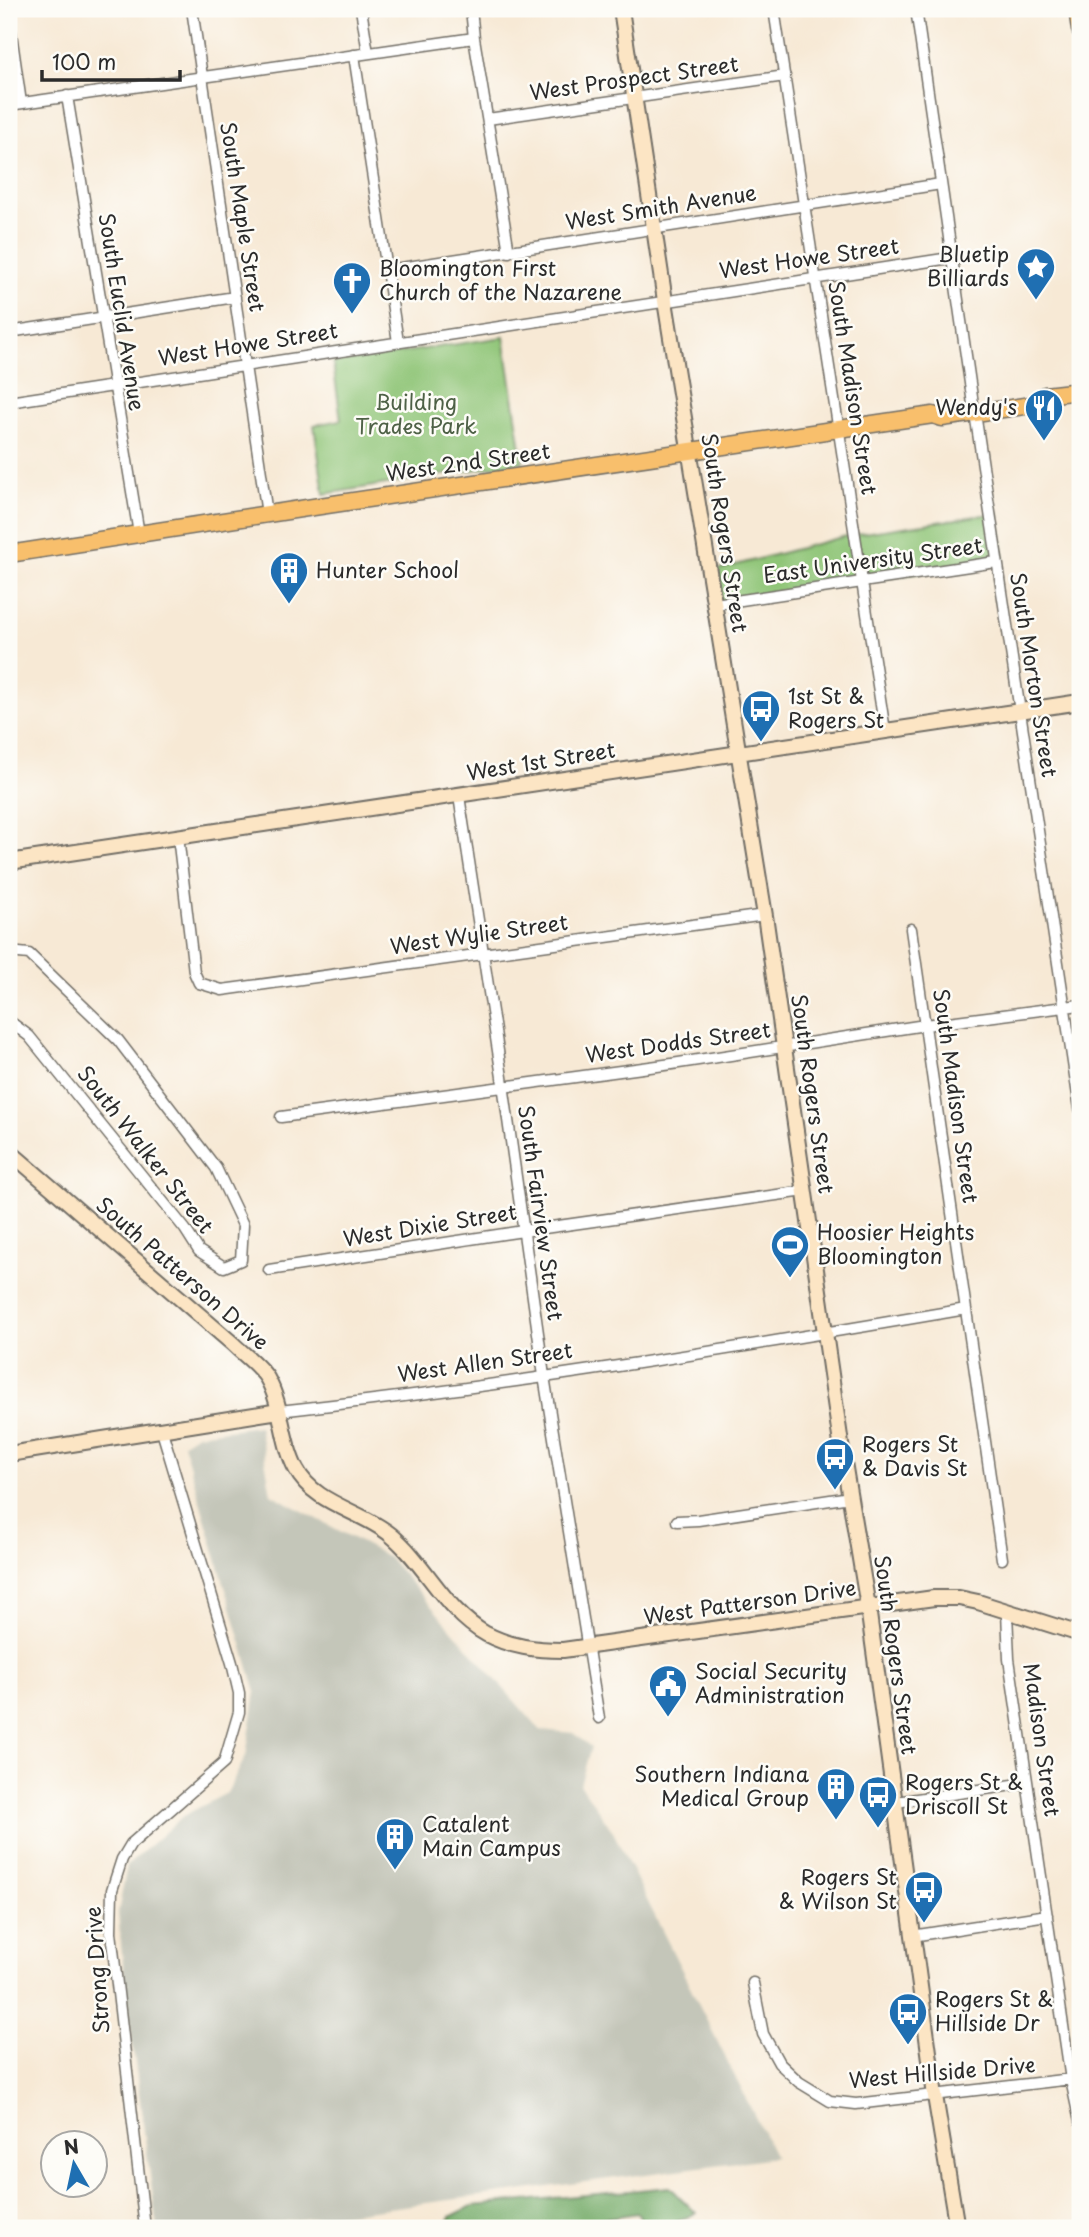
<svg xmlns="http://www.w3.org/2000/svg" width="1089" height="2237" viewBox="0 0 1089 2237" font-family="'Playpen Sans',sans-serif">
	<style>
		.industrial { fill: #c4c6b9 }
		.green { fill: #8fc577; stroke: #5d7851; stroke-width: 2 }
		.forest { fill: #73aa68; stroke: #4f6a4a; stroke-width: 2 }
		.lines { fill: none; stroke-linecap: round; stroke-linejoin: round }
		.street-casing { stroke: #726e66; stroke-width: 13 }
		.secondary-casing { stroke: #726e66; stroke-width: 18 }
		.primary-casing { stroke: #726e66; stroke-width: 19 }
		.street { stroke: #fff; stroke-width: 10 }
		.secondary { stroke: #fce5c4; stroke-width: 14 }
		.primary { stroke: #f8bf6c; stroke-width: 16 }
		.labels { text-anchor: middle; stroke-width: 5; stroke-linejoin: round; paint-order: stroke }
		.street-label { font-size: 21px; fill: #2b2b2b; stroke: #fdfcf7 }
		.poi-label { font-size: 21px; fill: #2b2b2b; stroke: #fdfcf7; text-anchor: start }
		.park-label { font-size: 21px; fill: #4e6146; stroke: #fdfcf7 }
	</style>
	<rect width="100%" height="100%" fill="#fdfcf7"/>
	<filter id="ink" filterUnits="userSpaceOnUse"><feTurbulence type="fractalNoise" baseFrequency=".0143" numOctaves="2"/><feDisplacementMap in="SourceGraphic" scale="14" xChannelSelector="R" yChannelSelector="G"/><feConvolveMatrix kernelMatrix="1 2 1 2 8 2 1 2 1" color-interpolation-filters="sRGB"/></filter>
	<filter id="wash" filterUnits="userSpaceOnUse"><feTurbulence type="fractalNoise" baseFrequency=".00686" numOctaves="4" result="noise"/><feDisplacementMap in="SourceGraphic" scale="28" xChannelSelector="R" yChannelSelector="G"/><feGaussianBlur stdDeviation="1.57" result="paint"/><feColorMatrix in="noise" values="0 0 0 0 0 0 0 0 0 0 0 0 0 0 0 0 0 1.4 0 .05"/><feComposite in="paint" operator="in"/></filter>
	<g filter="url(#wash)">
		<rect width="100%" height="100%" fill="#f7e9d5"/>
		<path class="industrial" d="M259 1426 271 1494 388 1557 540 1730 573 1733 591 1747 580 1784 612 1830 775 2157 236 2228H157L126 1995 118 1913 127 1866 183 1816 227 1793 246 1756 256 1692 183 1443 197 1434Z"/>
		<path class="green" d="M504 337 523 462 324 494 314 425 341 420 333 363Z
			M998 513 1004 560 718 604 713 571 850 535Z"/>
		<path class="forest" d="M670 2187 696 2213 663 2228H645L638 2213 540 2228H448L450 2217 472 2206Z"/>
	</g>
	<g filter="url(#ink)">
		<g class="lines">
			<g class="street-casing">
				<path id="street" d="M192 9 267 514
					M361 9 368 53
					M471 9 474 38 509 252
					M774 9 885 731
					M916 9 973 404
					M9 19 21 103
					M354 55 398 342
					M67 96 139 534
					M9 105 474 38
					M488 119 785 76
					M388 270 941 184
					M9 332 235 297
					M9 402 950 258
					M975 413 1080 1109
					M715 604 996 562
					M459 796 502 1077 544 1376 599 1718
					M178 836 194 972 199 983 222 990 765 915
					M911 929 1002 1559
					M9 952 29 954 118 1040 216 1168 243 1225 241 1260 224 1267 199 1251 185 1229 29 1036 9 1021
					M281 1117 672 1064 925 1025 1080 1005
					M269 1270 523 1231 805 1191
					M279 1411C509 1386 738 1348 966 1309
					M677 1521 698 1520 850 1497
					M1007 1612 1009 1659 1071 2080 1080 2122
					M896 1802 1027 1783
					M912 1936 1047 1915
					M753 1983 763 2034 779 2063 799 2082 830 2101 856 2104 1080 2078
					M145 2228 111 1932 112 1890 122 1859 131 1844 224 1763 239 1712V1693L232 1663 162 1431"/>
			</g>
			<g class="secondary-casing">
				<path id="secondary" d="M621 9 665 301 766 922 841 1444 868 1607 935 2096 957 2228
					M9 862 1080 702
					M9 1151 233 1344C244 1355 260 1366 267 1378 283 1406 281 1441 296 1469 315 1505 361 1510 391 1535 426 1564 445 1611 486 1634 511 1647 536 1650 563 1650L934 1598H959L978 1602 1080 1634
					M9 1454 279 1411"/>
			</g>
			<g class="primary-casing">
				<path id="primary" d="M1077 9 1080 30
					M1045 395 1080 391
					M9 554 320 506 933 415 942 418 1038 404 1053 396"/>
			</g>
			<use href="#street" class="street"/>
			<use href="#secondary" class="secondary"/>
			<use href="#primary" class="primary"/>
		</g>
	</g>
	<defs>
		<g id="sight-pin" transform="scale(2.0125)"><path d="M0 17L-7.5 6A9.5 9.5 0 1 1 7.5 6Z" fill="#1f6fb2" stroke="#fdfcf7"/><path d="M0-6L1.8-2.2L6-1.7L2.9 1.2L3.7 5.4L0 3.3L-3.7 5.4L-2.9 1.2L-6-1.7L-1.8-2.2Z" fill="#fff"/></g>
		<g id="church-pin" transform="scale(2.0125)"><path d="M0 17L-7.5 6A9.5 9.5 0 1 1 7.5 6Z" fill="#1f6fb2" stroke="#fdfcf7"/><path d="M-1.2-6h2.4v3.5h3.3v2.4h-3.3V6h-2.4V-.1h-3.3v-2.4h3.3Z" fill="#fff"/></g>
		<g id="restaurant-pin" transform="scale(2.0125)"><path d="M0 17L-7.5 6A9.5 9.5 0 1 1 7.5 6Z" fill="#1f6fb2" stroke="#fdfcf7"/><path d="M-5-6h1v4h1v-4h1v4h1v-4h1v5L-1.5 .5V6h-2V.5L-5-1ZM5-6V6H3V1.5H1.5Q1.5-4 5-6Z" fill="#fff"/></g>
		<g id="building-pin" transform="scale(2.0125)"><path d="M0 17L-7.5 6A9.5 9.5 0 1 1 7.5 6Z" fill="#1f6fb2" stroke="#fdfcf7"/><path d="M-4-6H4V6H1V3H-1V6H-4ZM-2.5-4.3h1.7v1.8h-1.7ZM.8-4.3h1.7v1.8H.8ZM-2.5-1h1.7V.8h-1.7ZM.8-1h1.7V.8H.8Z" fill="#fff"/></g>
		<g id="bus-pin" transform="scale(2.0125)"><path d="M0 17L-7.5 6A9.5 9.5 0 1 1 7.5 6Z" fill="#1f6fb2" stroke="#fdfcf7"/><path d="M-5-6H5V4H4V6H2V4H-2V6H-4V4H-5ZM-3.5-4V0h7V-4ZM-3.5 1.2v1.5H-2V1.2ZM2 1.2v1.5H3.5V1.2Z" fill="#fff"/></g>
		<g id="stadium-pin" transform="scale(2.0125)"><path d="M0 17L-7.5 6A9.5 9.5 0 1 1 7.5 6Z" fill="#1f6fb2" stroke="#fdfcf7"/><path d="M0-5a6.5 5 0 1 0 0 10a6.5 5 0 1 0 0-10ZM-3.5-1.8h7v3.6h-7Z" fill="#fff"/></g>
		<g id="civic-pin" transform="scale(2.0125)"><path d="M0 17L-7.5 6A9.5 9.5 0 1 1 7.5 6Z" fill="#1f6fb2" stroke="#fdfcf7"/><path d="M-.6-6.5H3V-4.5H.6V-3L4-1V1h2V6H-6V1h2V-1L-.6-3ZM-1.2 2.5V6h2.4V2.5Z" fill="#fff"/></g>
	</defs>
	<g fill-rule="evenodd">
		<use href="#sight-pin" x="1036" y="267"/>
		<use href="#church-pin" x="352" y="281"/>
		<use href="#restaurant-pin" x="1044" y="408"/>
		<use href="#building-pin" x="289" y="571"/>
		<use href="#bus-pin" x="761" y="709"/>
		<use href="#stadium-pin" x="790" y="1245"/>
		<use href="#bus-pin" x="835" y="1457"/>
		<use href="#civic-pin" x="668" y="1684"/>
		<use href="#building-pin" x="836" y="1787"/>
		<use href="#bus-pin" x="878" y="1795"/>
		<use href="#building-pin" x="395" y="1837"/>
		<use href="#bus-pin" x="924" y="1890"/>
		<use href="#bus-pin" x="908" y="2012"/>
	</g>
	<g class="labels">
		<g class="street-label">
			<text transform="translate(634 79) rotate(-8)" y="7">West Prospect Street</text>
			<text transform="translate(661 208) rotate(-9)" y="7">West Smith Avenue</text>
			<text transform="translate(242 217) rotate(81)" y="7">South Maple Street</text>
			<text transform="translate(809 259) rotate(-8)" y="7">West Howe Street</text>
			<text transform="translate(121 312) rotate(81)" y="7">South Euclid Avenue</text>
			<text transform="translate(248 345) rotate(-9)" y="7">West Howe Street</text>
			<text transform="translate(852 388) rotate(81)" y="7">South Madison Street</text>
			<text transform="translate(468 463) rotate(-8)" y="7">West 2nd Street</text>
			<text transform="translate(724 533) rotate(81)" y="7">South Rogers Street</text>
			<text transform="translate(873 561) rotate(-8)" y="7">East University Street</text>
			<text transform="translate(1033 675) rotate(81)" y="7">South Morton Street</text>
			<text transform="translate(541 762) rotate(-9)" y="7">West 1st Street</text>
			<text transform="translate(479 935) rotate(-8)" y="7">West Wylie Street</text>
			<text transform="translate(678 1043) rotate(-8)" y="7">West Dodds Street</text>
			<text transform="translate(812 1094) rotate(82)" y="7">South Rogers Street</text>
			<text transform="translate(955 1096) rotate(82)" y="7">South Madison Street</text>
			<text transform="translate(145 1150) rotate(52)" y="7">South Walker Street</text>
			<text transform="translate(540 1213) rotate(82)" y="7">South Fairview Street</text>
			<text transform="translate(430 1226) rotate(-9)" y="7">West Dixie Street</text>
			<text transform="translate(182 1274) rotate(41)" y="7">South Patterson Drive</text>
			<text transform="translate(485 1363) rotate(-8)" y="7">West Allen Street</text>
			<text transform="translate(750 1603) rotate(-8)" y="7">West Patterson Drive</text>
			<text transform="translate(895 1655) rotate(82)" y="7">South Rogers Street</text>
			<text transform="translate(1041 1740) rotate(82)" y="7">Madison Street</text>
			<text transform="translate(98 1970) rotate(-94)" y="7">Strong Drive</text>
			<text transform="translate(942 2073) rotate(-5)" y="7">West Hillside Drive</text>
		</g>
		<g class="poi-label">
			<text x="1009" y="262" text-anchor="end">Bluetip<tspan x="1009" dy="24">Billiards</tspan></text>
			<text x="379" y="276">Bloomington First<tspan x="379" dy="24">Church of the Nazarene</tspan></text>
			<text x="1017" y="415" text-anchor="end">Wendy's</text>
			<text x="316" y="578">Hunter School</text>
			<text x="788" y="704">1st St &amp;<tspan x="788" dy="24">Rogers St</tspan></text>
			<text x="817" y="1240">Hoosier Heights<tspan x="817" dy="24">Bloomington</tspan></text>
			<text x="862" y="1452">Rogers St<tspan x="862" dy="24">&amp; Davis St</tspan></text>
			<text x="695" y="1679">Social Security<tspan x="695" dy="24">Administration</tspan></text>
			<text x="809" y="1782" text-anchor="end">Southern Indiana<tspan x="809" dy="24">Medical Group</tspan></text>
			<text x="905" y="1790">Rogers St &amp;<tspan x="905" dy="24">Driscoll St</tspan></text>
			<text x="422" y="1832">Catalent<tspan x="422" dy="24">Main Campus</tspan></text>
			<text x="897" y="1885" text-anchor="end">Rogers St<tspan x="897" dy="24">&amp; Wilson St</tspan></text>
			<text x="935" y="2007">Rogers St &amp;<tspan x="935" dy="24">Hillside Dr</tspan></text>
		</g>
		<g class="park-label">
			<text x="416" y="410">Building<tspan x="416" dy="24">Trades Park</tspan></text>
		</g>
	</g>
	<rect width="1089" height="2237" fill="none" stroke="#fdfcf7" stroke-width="35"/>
	<g transform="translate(74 2164) rotate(351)"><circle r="33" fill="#fdfcf7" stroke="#a9a8a5" stroke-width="2"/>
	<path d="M0-5L12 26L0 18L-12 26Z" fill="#1f6fb2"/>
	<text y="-10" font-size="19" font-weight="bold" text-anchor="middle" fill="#2b2b2b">N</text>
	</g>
	<path d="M42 70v10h138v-10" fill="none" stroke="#2b2b2b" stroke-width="3.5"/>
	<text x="52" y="70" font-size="21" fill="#2b2b2b" stroke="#fdfcf7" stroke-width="5" paint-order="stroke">100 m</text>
</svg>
